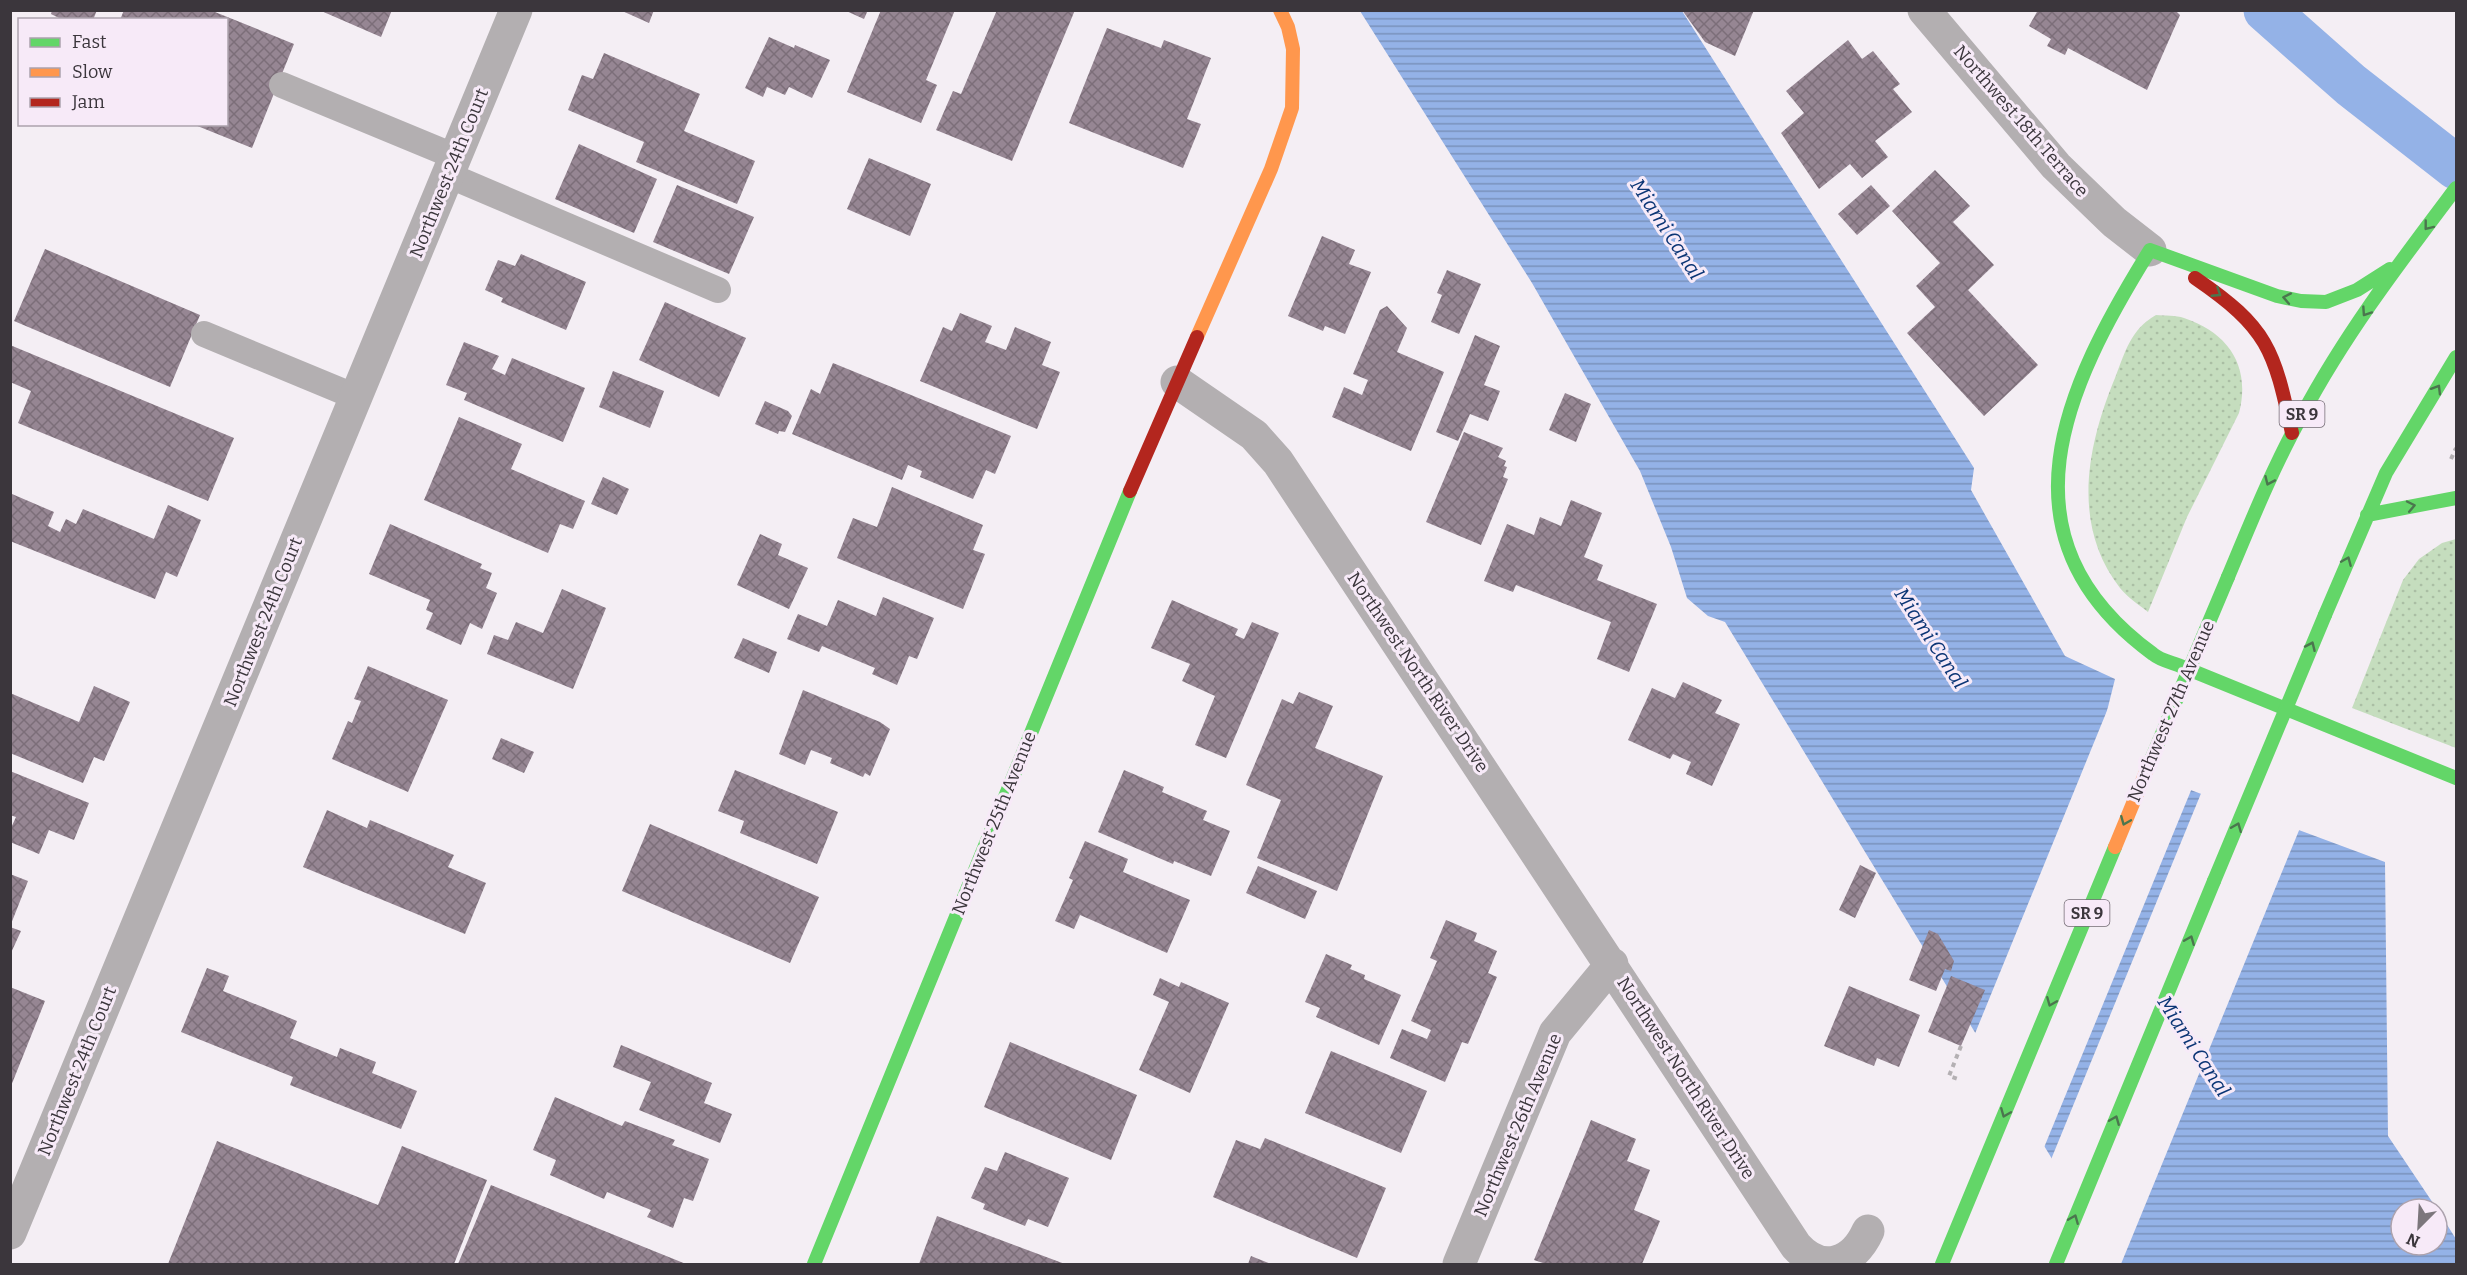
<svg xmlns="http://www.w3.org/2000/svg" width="2467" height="1275" viewBox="0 0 2467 1275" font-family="Bitter,serif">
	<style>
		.grass { fill: url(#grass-dots) }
		.water { fill: url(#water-rules) }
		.pier { fill: #f4eef4 }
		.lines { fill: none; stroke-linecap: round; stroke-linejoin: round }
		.canal { stroke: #94b2e7; stroke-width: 45 }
		.building { fill: url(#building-cross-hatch) }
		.path { stroke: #b4b0b3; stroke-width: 4; stroke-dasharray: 4.5 4.5; stroke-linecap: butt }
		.lane { stroke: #b3afb1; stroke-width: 26 }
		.street { stroke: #b3afb1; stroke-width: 33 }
		.fast { stroke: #63d668; stroke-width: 14 }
		.slow { stroke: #ff974d; stroke-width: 14 }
		.jam { stroke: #b3261e; stroke-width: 14 }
		.fast-bridge { stroke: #63d668; stroke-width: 14 }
		.oneway { stroke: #4b764e }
		.labels { text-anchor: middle; stroke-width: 6; stroke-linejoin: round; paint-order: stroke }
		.shield { fill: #f7eaf8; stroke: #736c74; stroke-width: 1.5 }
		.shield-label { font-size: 16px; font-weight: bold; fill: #3b363c }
		.street-label { font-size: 18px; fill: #3b363c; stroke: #f7eaf8 }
		.water-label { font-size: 20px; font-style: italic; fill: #0b3575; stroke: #f7eaf8 }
	</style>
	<defs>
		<pattern id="grass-dots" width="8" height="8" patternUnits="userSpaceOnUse" patternTransform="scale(1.5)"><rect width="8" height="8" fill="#c5ddbe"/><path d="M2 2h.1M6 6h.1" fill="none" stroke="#aabea4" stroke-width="1.8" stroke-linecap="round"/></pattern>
		<pattern id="water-rules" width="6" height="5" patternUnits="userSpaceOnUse" patternTransform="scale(1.5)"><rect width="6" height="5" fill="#94b2e7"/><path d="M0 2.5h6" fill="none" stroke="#7a92bc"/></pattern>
		<pattern id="building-cross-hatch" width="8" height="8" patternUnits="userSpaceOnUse" patternTransform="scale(1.5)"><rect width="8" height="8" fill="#968693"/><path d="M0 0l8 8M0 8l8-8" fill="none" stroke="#7c6e79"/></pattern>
	</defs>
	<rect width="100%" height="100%" fill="#f4eef4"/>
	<path class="grass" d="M2156 315C2165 316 2176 315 2184 318 2229 333 2251 367 2239 413L2187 517 2148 612C2139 605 2127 597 2120 588 2071 525 2087 446 2115 378 2125 352 2131 329 2156 315Z
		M2456 539V748L2352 708 2403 580 2419 559 2442 543Z"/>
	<path class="water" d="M1360 11H1682L1974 468 1971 490 2065 656 2115 679 2096 755 2385 862 2388 1136 2437 1209H2401V1245H2437V1209L2456 1239V1264H2116L1725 622 1708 616 1687 598 1671 547 1640 471 1532 283Z"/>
	<path class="pier" d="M2113 696 2099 753 2192 788 2043 1150 1974 1036Z
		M2202 791 2300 828 2121 1264H2113L2050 1162Z"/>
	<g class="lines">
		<path class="canal" d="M2266 10 2351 85 2456 167"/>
	</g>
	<path class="building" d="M52 10H97L93 20H63L51 14Z
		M124 10H210L294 44 252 148 195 125 226 124V20H120Z
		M319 10H392L381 37Z
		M620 10H654L649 23Z
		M844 10H868L864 19Z
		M881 10H955L926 80 937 85 921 123 847 92Z
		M997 10H1075L1012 161 936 130 953 91 961 94Z
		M1682 10H1754L1735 56 1705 42Z
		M2038 10H2175L2180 15 2147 90 2068 48 2065 55 2047 46 2051 39 2029 26Z
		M1107 28 1161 48 1164 40 1211 58 1187 119 1201 124 1183 168 1069 123Z
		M769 37 794 48 795 45 830 60 812 98 789 87 785 95 767 87 763 97 745 88Z
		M1848 40 1862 59 1873 51 1900 84 1893 89 1912 112 1875 141 1888 157 1862 178 1850 164 1819 189 1781 133 1804 113 1786 91Z
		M604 53 700 94 684 131 755 161 737 204 636 162 644 142 568 110 582 75 593 79Z
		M579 144 657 179 634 233 555 199Z
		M869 158 931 184 910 236 847 209Z
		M1935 170 1970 206 1953 222 1994 265 1968 290 2038 365 1984 416 1907 333 1935 307 1916 286 1940 263 1892 211Z
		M677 185 754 217 729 274 653 242Z
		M1871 185 1890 206 1857 235 1838 214Z
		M1322 236 1355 250 1349 264 1371 272 1345 334 1325 326 1323 331 1288 316Z
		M45 249 200 315 170 387 14 321Z
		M521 254 586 282 566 330 501 302 503 298 485 290 498 260 515 266Z
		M1447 270 1481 284 1459 334 1431 322 1442 295 1437 293Z
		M665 302 746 338 719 397 639 360Z
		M1387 306 1407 328 1397 352 1444 372 1411 451 1332 417 1344 387 1362 395 1368 380 1353 374 1380 310Z
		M960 313 992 326 985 342 1006 350 1015 327 1051 342 1042 365 1060 372 1037 429 920 381 943 327 952 331Z
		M1475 335 1500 346 1484 385 1500 391 1488 421 1470 414 1458 441 1436 432Z
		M464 342 499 356 492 369 505 375 512 358 585 388 563 442 464 400 467 393 446 385Z
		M10 345 234 438 208 501 18 423 31 391 10 382Z
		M833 363 1011 436 995 474 986 470 973 499 920 477 922 471 908 465 902 480 792 434 811 389 820 394Z
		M613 371 664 391 650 428 599 407Z
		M1565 393 1591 404 1576 442 1549 430Z
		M765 401 788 411 792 416 785 432 779 431 778 434 755 424Z
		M459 417 522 444 511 469 585 501 573 529 560 524 548 553 424 500Z
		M1464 432 1503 448 1498 457 1506 461 1504 466 1507 467 1503 477 1508 479 1481 545 1426 522Z
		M603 477 629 489 617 515 591 504Z
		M892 487 983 525 973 550 985 554 963 609 837 558 853 518 877 527Z
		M12 494 54 512 48 526 60 532 66 519 76 524 83 509 154 539 168 505 201 520 177 577 166 572 155 599 10 541Z
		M1571 500 1602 513 1584 557 1603 565 1597 580 1657 604 1629 672 1597 659 1611 622 1516 585 1513 592 1484 581 1507 524 1534 535 1540 517 1561 526Z
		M390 524 482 564 480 568 492 573 486 588 497 593 482 629 470 623 461 645 426 629 433 613 426 610 430 600 369 574Z
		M760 534 782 544 778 555 808 568 789 609 737 585Z
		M562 589 606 608 573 689 487 654 494 635 508 640 516 622 543 633Z
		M883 597 934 618 917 659 909 656 897 685 872 674 875 668 822 646 819 652 787 639 798 614 827 626 838 600 876 616Z
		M1172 600 1238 629 1235 635 1244 639 1252 622 1279 633 1226 758 1195 745 1215 696 1182 681 1190 664 1151 648Z
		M743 638 777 652 769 673 734 658Z
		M368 666 448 700 408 792 332 759 348 721 352 723 361 701 354 699Z
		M1683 682 1722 700 1715 713 1740 724 1712 786 1686 774 1691 762 1673 754 1670 759 1628 740 1652 688 1675 698Z
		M94 686 130 702 104 761 94 757 83 783 10 753V693L79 722Z
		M803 690 880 722 890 729 870 776 865 773 863 777 830 763 832 758 811 750 805 765 779 754Z
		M1299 692 1333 706 1315 748 1383 776 1337 891 1257 858 1281 800 1246 785 1282 699 1293 704Z
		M501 738 534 752 524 773 492 759Z
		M735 770 838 812 817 864 740 833 744 821 718 811Z
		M1124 770 1164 787 1162 792 1207 811 1203 820 1230 831 1211 876 1174 861 1173 864 1098 832Z
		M10 771 89 803 74 840 49 830 39 854 10 842V830L16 817 10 815Z
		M327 810 367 828 370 820 454 855 448 867 486 883 465 934 303 867Z
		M650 824 819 897 790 963 622 891Z
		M1085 841 1128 859 1123 872 1190 900 1167 953 1080 915 1074 929 1055 921 1073 880 1069 878Z
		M1860 865 1876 873 1855 918 1839 910Z
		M1258 866 1317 891 1305 919 1246 893Z
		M10 874 28 881 11 924H10Z
		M1446 920 1477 933 1474 941 1497 951 1488 973 1497 977 1468 1044 1462 1042 1445 1082 1390 1058 1402 1029 1427 1039 1431 1030 1411 1021 1437 961 1430 958Z
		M10 927 21 931 10 955Z
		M1929 930 1938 934 1954 961 1951 971 1945 969 1936 991 1909 980Z
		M1326 954 1352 965 1350 969 1365 975 1364 979 1401 995 1379 1045 1316 1017 1320 1008 1305 1002Z
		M207 968 229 976 223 991 297 1021 290 1038 337 1057 340 1048 376 1062 372 1073 417 1091 401 1129 290 1085 293 1077 181 1032Z
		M1951 976 1985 990 1961 1046 1928 1032Z
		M1160 978 1179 987 1181 982 1229 1003 1190 1093 1139 1070 1169 1002 1153 995Z
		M1849 986 1920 1015 1899 1067 1877 1058 1874 1066 1824 1046Z
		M10 987 45 1001 11 1086H10Z
		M1010 1042 1137 1095 1111 1160 984 1107Z
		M621 1045 712 1083 704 1103 732 1114 720 1143 639 1110 651 1082 613 1067Z
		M1331 1051 1427 1091 1401 1153 1305 1113Z
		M555 1097 622 1126 625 1121 675 1140 672 1145 709 1159 693 1201 684 1198 673 1228 647 1217 651 1210 607 1192 604 1199 550 1175 556 1160 533 1150Z
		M1591 1120 1636 1139 1627 1161 1650 1170 1634 1210 1660 1221 1642 1264H1546L1534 1260Z
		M1265 1138 1386 1188 1357 1258 1213 1197 1236 1140 1260 1149Z
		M217 1141 378 1205 402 1146 487 1180 454 1264H168Z
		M1005 1152 1069 1178 1048 1227 1028 1219 1025 1226 983 1209 985 1204 971 1198 985 1167 997 1171Z
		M491 1185 686 1264H458Z
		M937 1216 1065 1264H919Z
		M1251 1256 1271 1264H1248Z"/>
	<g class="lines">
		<path class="path" d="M2451 459 2456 448
			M1961 1046 1949 1076 1961 1080"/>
		<path class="lane" d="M282 85 456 157
			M448 175 718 290
			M204 334 356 397"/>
		<path class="street" d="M1924 10 2056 166 2114 222 2150 250
			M1177 382 1254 435 1278 462 1796 1246C1822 1275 1853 1264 1868 1231
			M10 1233 516 10
			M1459 1264 1555 1033 1612 964"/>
		<path class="fast" d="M2150 250C2065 387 1993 537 2153 654 2160 660 2170 662 2178 665 2198 673 2217 681 2237 689 2310 719 2383 748 2456 778
			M2150 250 2277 296 2301 301 2326 302 2357 290 2390 269
			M2367 515 2456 498
			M2228 577C2251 522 2273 467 2302 415 2345 334 2401 261 2456 188
			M2325 615 2386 473 2456 357
			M814 1264 1130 491
			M1942 1264 2115 847
			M2056 1264 2214 881"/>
		<path class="slow" d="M1197 337 1271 169 1292 108 1293 49 1288 27 1280 10
			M2115 847 2148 767"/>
		<path class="jam" d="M2195 278C2268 328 2274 349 2292 433
			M1130 491 1197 337"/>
		<path class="fast-bridge" d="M2148 767 2228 577
			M2214 881 2325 615"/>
	</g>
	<defs><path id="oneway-chevron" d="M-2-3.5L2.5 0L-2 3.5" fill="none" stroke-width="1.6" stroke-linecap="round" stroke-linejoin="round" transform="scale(1.5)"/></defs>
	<g class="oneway">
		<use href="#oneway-chevron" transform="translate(2428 226) rotate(128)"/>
		<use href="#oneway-chevron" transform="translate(2217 293) rotate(33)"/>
		<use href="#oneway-chevron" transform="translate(2287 298) rotate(-169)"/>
		<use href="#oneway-chevron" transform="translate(2366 312) rotate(124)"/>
		<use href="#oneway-chevron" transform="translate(2437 389) rotate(-59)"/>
		<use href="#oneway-chevron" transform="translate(2269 481) rotate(114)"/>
		<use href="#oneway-chevron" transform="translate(2411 506) rotate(-12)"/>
		<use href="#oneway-chevron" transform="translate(2347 561) rotate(-67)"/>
		<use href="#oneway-chevron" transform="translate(2311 646) rotate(-66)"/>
		<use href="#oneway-chevron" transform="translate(2125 821) rotate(112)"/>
		<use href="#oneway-chevron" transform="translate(2237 827) rotate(-68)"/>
		<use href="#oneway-chevron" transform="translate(2190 940) rotate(-68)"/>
		<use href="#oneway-chevron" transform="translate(2051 1002) rotate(112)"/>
		<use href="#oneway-chevron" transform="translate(2005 1113) rotate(112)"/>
		<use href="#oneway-chevron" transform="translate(2115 1120) rotate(-68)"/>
		<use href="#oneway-chevron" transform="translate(2074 1219) rotate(-68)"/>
	</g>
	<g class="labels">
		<g class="shield">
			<rect x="2279.5" y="401" width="45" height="26" rx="4.5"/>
			<rect x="2064.5" y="900" width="45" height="26" rx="4.5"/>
		</g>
		<g class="shield-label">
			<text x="2302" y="420">SR 9</text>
			<text x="2087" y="919">SR 9</text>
		</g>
		<g class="street-label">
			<text transform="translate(2021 121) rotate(49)" y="6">Northwest 18th Terrace</text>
			<text transform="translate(449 173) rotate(-68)" y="6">Northwest 24th Court</text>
			<text transform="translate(263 622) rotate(-68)" y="6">Northwest 24th Court</text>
			<text transform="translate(1418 672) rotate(56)" y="6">Northwest North River Drive</text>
			<text transform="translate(2171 711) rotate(-67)" y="6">Northwest 27th Avenue</text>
			<text transform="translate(994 823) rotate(-68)" y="6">Northwest 25th Avenue</text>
			<text transform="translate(77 1071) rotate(-68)" y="6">Northwest 24th Court</text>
			<text transform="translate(1686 1078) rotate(57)" y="6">Northwest North River Drive</text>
			<text transform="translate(1518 1125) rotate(-67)" y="6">Northwest 26th Avenue</text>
		</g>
		<g class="water-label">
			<text transform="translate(1667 229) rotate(57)" y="7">Miami Canal</text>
			<text transform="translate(1931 638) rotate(57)" y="7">Miami Canal</text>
			<text transform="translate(2194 1046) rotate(57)" y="7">Miami Canal</text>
		</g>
	</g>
	<rect width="2467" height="1275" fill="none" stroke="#3b363c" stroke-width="24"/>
	<rect x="18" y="18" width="210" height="108" fill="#f7eaf8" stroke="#aca2ad" stroke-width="1.5"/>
	<rect x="30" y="38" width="30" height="9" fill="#63d668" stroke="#aca2ad" stroke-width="1.5"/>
	<text x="72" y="48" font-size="18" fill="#3b363c">Fast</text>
	<rect x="30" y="68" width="30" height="9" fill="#ff974d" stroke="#aca2ad" stroke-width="1.5"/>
	<text x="72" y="78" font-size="18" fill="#3b363c">Slow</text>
	<rect x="30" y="98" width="30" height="9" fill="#b3261e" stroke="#aca2ad" stroke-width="1.5"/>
	<text x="72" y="108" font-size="18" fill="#3b363c">Jam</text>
	<g transform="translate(2419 1227) rotate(204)"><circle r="28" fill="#f7eaf8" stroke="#aca2ad" stroke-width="1.5"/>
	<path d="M0-4.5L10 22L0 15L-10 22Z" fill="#7c767c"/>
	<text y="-9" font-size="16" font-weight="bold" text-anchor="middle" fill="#3b363c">N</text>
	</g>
</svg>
